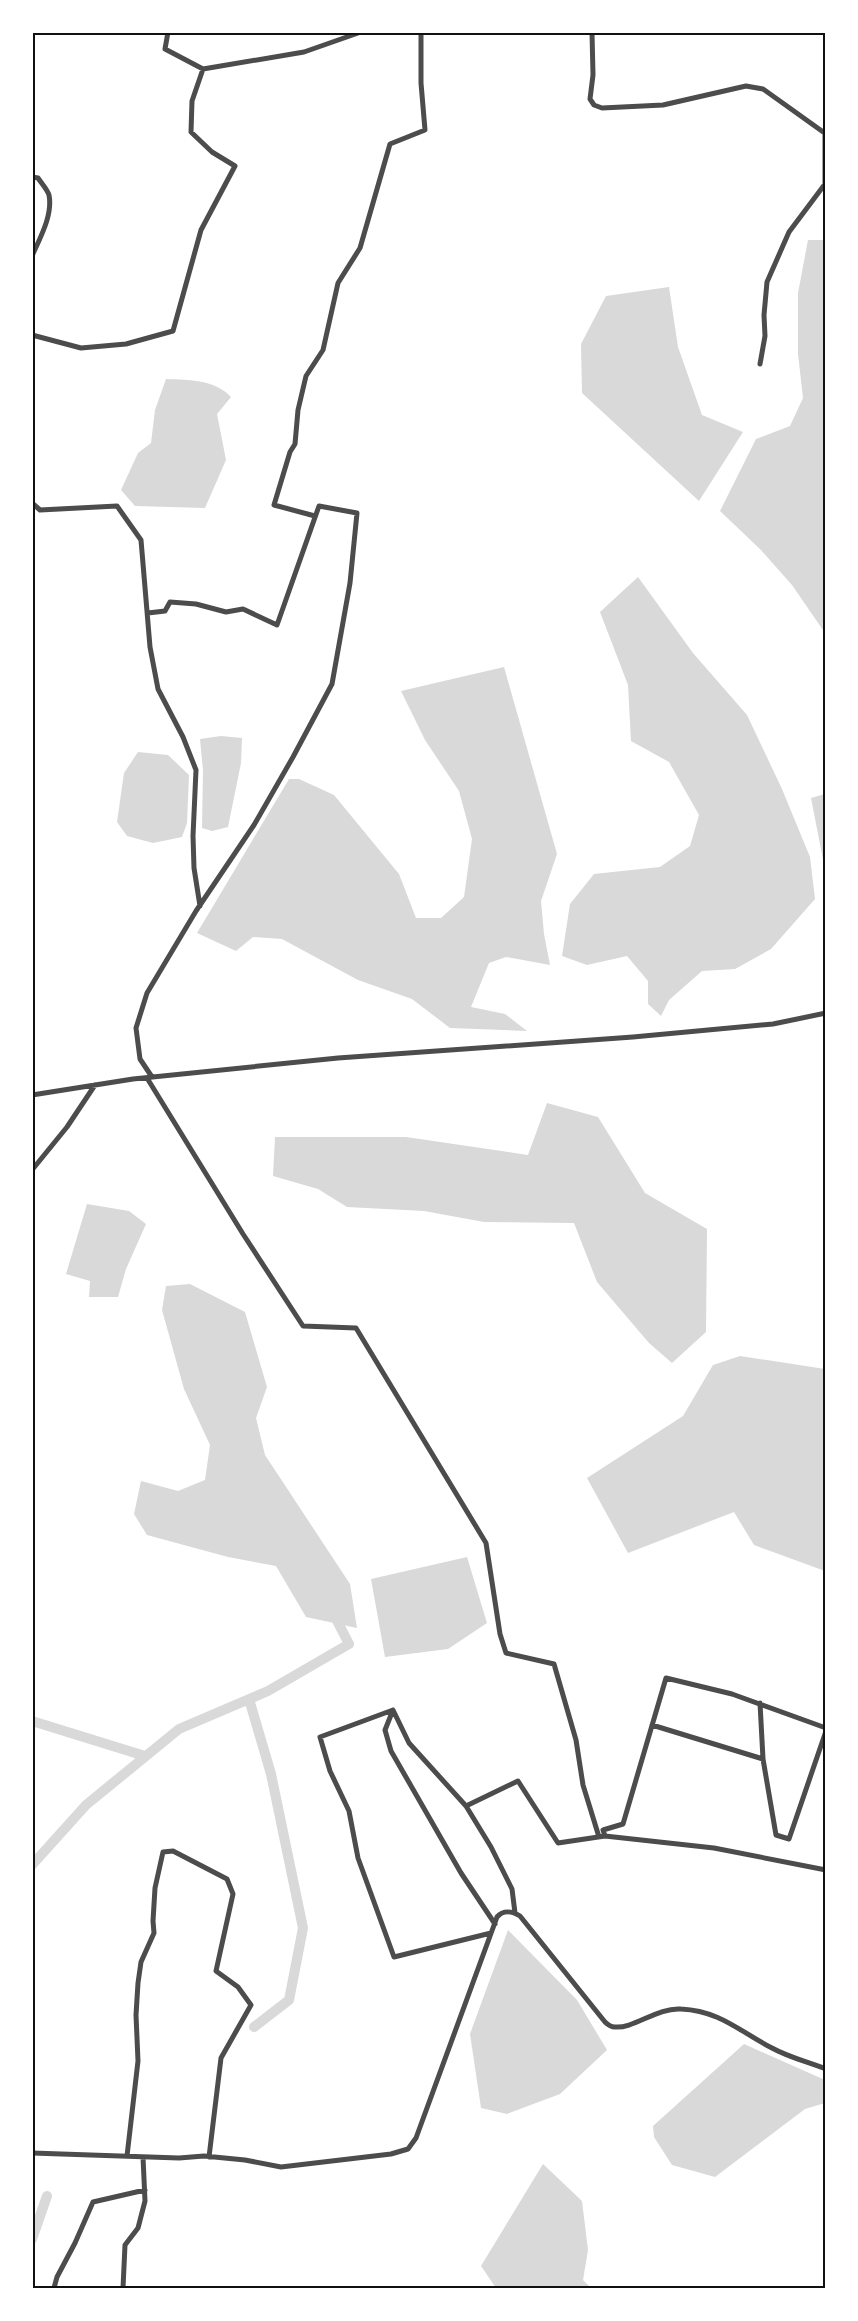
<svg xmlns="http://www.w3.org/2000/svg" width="858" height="2321" viewBox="0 0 858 2321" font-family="Commissioner,sans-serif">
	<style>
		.water { fill: #d9d9d9 }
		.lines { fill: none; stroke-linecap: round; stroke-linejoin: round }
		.canal { stroke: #d9d9d9; stroke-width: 10 }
		.minor { stroke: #4c4c4c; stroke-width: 5 }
		.neatline { fill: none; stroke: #111; stroke-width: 2 }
	</style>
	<rect width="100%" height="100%" fill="#fff"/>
	<path class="water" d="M808 240H826L825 633 792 585 761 550 720 511 756 439 790 426 803 398 798 354V293Z
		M669 287 678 347 702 415 743 432 699 501 582 393 581 344 606 296Z
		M166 379C189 380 214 379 231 397L217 414 226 460 205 508 135 506 121 490 138 453 151 443 155 410Z
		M638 577 693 653 747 715 782 789 810 857 815 899 771 949 735 969 702 971 669 1000 661 1016 648 1004V981L627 956 587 965 562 956 570 904 594 874 660 867 690 846 699 815 669 762 631 741 628 685 600 612Z
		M504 667 557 854 541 901 544 934 550 965 506 957 489 963 471 1007 505 1014 527 1031 450 1028 412 999 358 980 282 939 253 937 236 951 197 933 289 779H299L334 795 399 874 416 918H441L464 897 472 839 459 791 425 740 401 691Z
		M221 736 242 738 241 763 228 827 212 831 202 828 203 770 200 739Z
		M138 752 168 755 189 775 187 823 182 837 153 843 127 836 117 822 124 773Z
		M825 794H826L825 870 811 798Z
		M547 1103 598 1117 645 1193 707 1229 706 1332 672 1363 649 1343 597 1282 574 1223 484 1222 424 1211 347 1207 318 1189 273 1176 275 1137H406L528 1155Z
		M87 1204 129 1211 146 1224 126 1269 118 1297H89L90 1281 66 1274Z
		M190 1284 245 1312 267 1387 256 1418 265 1455 350 1584 357 1628 306 1617 276 1566 228 1557 147 1535 134 1514 141 1481 178 1491 205 1480 210 1445 184 1389 162 1310 166 1286Z
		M740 1356 825 1369V1571L754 1545 734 1512 628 1553 587 1478 683 1416 713 1365Z
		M467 1557 487 1623 448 1649 385 1657 371 1579Z
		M508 1930 577 2000 607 2050 560 2094 507 2114 481 2108 470 2034Z
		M744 2044 825 2080V2103L805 2109 715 2177 672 2165 654 2137 653 2126Z
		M543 2164 582 2201 588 2250 583 2280 591 2288H496L481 2266Z"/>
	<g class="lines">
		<path class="canal" d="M249 1699 271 1774 303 1928 289 2000 254 2027
			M32 1721 145 1756
			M32 1865 86 1805 179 1729 268 1691 349 1644 333 1613
			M32 2239 47 2196"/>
		<path class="minor" d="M592 32 593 75 590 99 594 105 602 108 663 105 746 86 763 89 826 134
			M203 69 304 52 361 32
			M32 177 38 178C42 184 47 189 49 195 53 215 40 238 32 256
			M32 335 81 348 126 344 173 331 201 230 235 166 212 152 191 132 192 101 203 69 165 49 168 32
			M760 364 765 336 764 315 767 282 789 232 825 184V135
			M32 503 40 510 117 506 141 540 150 647 158 689 183 737 196 770 193 836 194 868 200 906
			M315 516 274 505 290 452 295 444 298 410 306 376 323 350 338 283 360 248 390 144 425 130 421 83V32
			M148 613 165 611 170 602 196 604 226 612 243 609 277 625 319 506 357 513 350 583 332 684 293 757 254 825 196 911 147 993 136 1028 140 1059 152 1077
			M147 1078 243 1234 303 1326 356 1328 486 1543 500 1634 506 1653 554 1664 576 1740 583 1785 599 1837
			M32 1095 133 1079 338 1058 633 1037 773 1024 826 1013
			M32 1170 67 1127 95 1085
			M760 1703 763 1759 776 1835 789 1839 826 1731
			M393 1710 409 1743 466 1806 491 1847 512 1889 515 1913
			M652 1725 763 1759
			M466 1806 518 1781 558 1843 605 1836 603 1830 623 1824 666 1678 732 1694 826 1728
			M605 1836 714 1848 826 1870
			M491 1933 394 1957 358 1858 349 1811 330 1771 320 1737 393 1710 385 1730 391 1751 461 1873 495 1924
			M32 2153 179 2158 204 2156 245 2160 281 2167 391 2154 408 2149 416 2138 497 1917C503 1910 512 1911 520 1916L605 2022C607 2024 611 2027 615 2027 633 2029 658 2007 681 2009 720 2011 739 2031 772 2048 788 2057 808 2062 826 2069
			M127 2156 138 2061 136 2015 138 1983 141 1962 154 1933 153 1921 155 1888 163 1852 173 1851 227 1879 233 1894 216 1971 238 1987 251 2005 221 2058 209 2157
			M54 2288 57 2277 75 2243 93 2202 145 2190
			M123 2288 125 2245 138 2228 145 2201 143 2157"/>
	</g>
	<rect width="858" height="2321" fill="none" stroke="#ffffff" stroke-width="68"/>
	<rect x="34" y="34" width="790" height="2253" class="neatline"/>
</svg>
